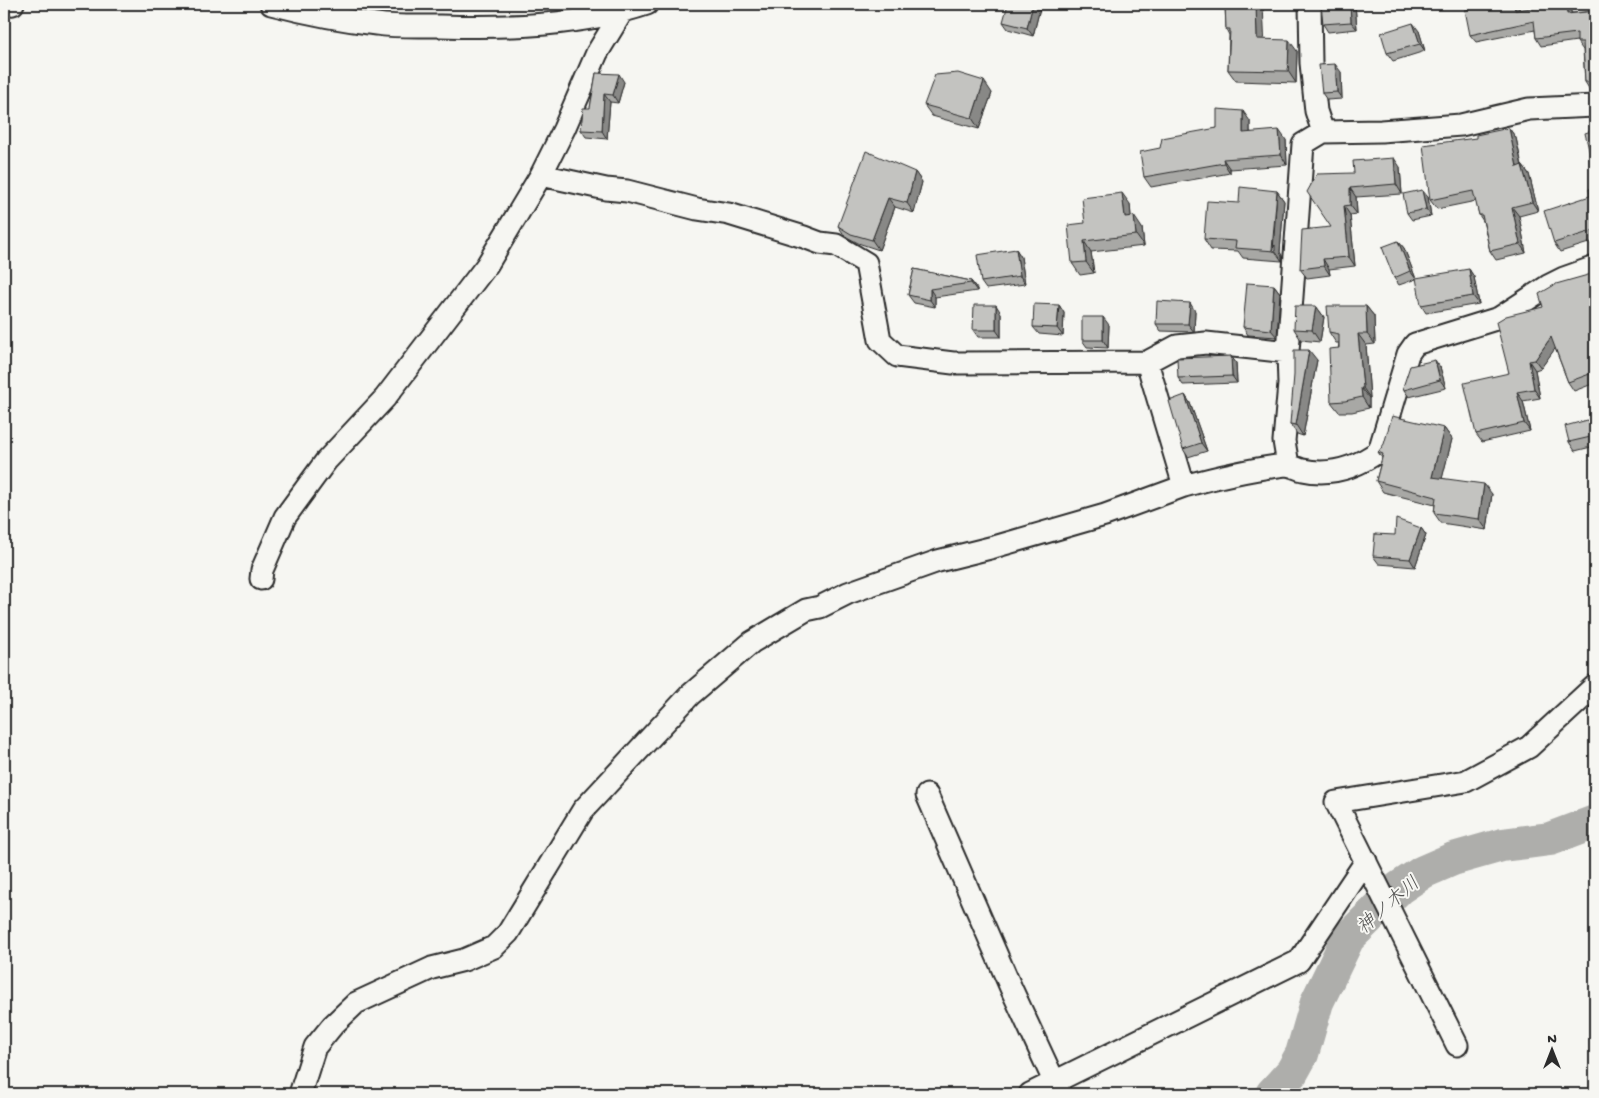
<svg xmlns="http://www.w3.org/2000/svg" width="1599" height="1098" viewBox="0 0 1599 1098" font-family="'Gochi Hand','Klee One',sans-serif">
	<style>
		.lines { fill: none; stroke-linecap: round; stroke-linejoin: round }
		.river { stroke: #aeaeab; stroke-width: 34 }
		.minor-casing { stroke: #2b2b2b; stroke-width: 25 }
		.minor { stroke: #f6f6f2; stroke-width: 21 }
		.wall { fill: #a8a8a5; stroke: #2b2b2b }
		.shaded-wall { fill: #888886; stroke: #2b2b2b }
		.building { fill: #c3c3c0; stroke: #2b2b2b }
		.labels { text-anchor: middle; stroke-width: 4; stroke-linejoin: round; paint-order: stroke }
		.water-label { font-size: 19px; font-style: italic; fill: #525251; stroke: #f6f6f2 }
	</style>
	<rect width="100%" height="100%" fill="#f6f6f2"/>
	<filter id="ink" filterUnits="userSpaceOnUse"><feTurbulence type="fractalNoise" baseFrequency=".02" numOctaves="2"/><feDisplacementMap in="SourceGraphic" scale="10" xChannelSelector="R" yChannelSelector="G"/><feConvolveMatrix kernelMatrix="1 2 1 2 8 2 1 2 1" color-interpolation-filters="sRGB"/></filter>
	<g filter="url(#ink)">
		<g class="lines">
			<path class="river" d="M1272 1094 1292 1072 1302 1054 1317 1002 1348 938 1399 888 1423 872 1453 859 1502 845 1550 839 1595 822"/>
			<g class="minor-casing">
				<path id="minor" d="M271 4C306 13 340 20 376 24 397 27 419 26 440 26 510 28 581 26 647 4
					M1310 4 1311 63 1316 111 1323 132
					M4 5 13 4
					M541 175 606 189 627 191 697 209 729 214 804 237 820 243 836 245 866 263 880 340 897 356 953 363 1147 362 1177 346 1206 343 1288 352 1303 144 1323 132 1381 131 1461 125 1529 109 1595 106
					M1288 352 1289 384 1284 441 1288 465
					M1184 486C1217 477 1251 469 1285 465 1292 465 1297 469 1303 470 1331 476 1357 467 1379 451L1408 354 1415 344 1499 318 1548 286 1564 278 1595 267
					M261 579 262 570 285 517 326 461 385 398 487 265 541 175 564 129 597 53 622 12 619 4
					M927 795 1011 988 1060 1094
					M1457 1045 1336 802 1466 781 1529 747 1595 686
					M300 1094 315 1047 333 1025 356 1003 432 968 464 960 494 947 508 933 583 810 690 695 752 642 806 610 820 607 848 593 938 561 994 547 1105 515 1184 486 1147 362
					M1030 1094 1299 961 1366 861"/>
			</g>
			<use href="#minor" class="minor"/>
		</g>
		<path class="wall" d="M1041 4 1033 36 1008 29 1003 22Z
			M1225 4 1264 39 1297 51 1296 83 1236 81 1228 70 1229 35 1226 29Z
			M1321 4H1355L1357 29 1328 32 1323 24Z
			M1519 8V10L1571 11V13L1595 11V89L1590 90 1585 82 1583 50 1577 42V41L1541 46 1536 38 1535 30 1476 42 1470 35Z
			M1419 31 1425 51 1393 61 1387 53Z
			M1341 72 1342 99 1327 100 1322 93Z
			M596 73 624 82 618 103 610 102 607 139 586 137 581 130 590 108Z
			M992 93 979 129 932 116 924 105Z
			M1250 121V132L1286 140 1287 165 1230 169V173L1151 187 1144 177 1160 148 1217 128Z
			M1509 128 1516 138 1522 165 1529 174 1538 211 1519 216 1526 253 1496 260 1490 251 1483 221 1479 215 1476 201 1437 209 1430 200 1476 138Z
			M1400 167 1402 194 1356 197 1357 214 1350 215 1355 266 1329 269 1330 275 1307 278 1300 269 1331 227 1354 173Z
			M915 172 922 182 914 213 895 207 879 250 858 243 845 236 838 226Z
			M1595 188V241L1560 252 1554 243Z
			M1277 191 1284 201 1280 252 1282 256V261L1243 258 1238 251 1211 250 1204 239 1239 203Z
			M1428 197 1431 216 1412 220 1407 213Z
			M1130 204 1131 217 1142 228 1144 246 1091 252 1094 273 1080 275 1072 263 1085 223Z
			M1398 241 1404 248 1416 279 1399 285 1394 278Z
			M1016 249 1021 257 1025 284 986 289 981 282Z
			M914 269 971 281 977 289V291L935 297V307L914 303 908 295Z
			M1469 269 1474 277 1479 304 1426 313 1421 305Z
			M1595 273V383L1574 391 1568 382 1555 348 1541 368 1535 370 1540 398 1523 401 1530 431 1482 442 1476 434 1509 373 1543 307Z
			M1274 285 1280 293 1277 337 1248 335 1243 327Z
			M1059 305 1064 313 1063 336 1039 334 1033 327Z
			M1316 306 1324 317 1320 342 1301 340 1294 329Z
			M1366 306 1374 316 1375 344 1366 345 1370 398H1369V408L1352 412H1339L1331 402 1339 343H1336L1329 332Z
			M1195 311 1194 332 1161 331 1156 324Z
			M1001 313V337H978L973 330Z
			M1109 325 1108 348 1087 347 1082 340Z
			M1231 356 1236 363 1237 383 1183 385 1178 378Z
			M1317 360 1303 436 1297 434 1290 424Z
			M1440 367 1446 388 1409 397 1404 390Z
			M1185 395 1190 403 1207 451 1188 457 1183 449Z
			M1595 418V446L1575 451 1569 442Z
			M1444 428 1452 439 1442 478 1492 494 1487 530 1441 523 1434 513 1435 505 1383 492 1376 481 1382 458 1378 452Z
			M1421 528 1426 535 1415 567 1379 564 1373 556 1395 535Z"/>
		<path class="shaded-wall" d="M1033 4H1041L1033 36 1027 28Z
			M1256 4H1263L1265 50 1257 39Z
			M1350 4H1355L1357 29 1351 22Z
			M1514 4H1516L1519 8 1521 18 1515 10Z
			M1566 4 1571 11 1572 21 1567 14Z
			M1413 23 1419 31 1425 51 1420 44Z
			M1289 40 1297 51 1296 83 1288 71Z
			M1335 64 1341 72 1342 99 1337 92Z
			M619 74 624 82 618 103 613 95Z
			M984 81 992 93 979 129 972 118Z
			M604 94 610 102 607 139 602 131Z
			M1243 111 1250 121V143L1243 133Z
			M1509 128 1516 138 1524 176 1517 167Z
			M1279 130 1286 140 1287 165 1281 155Z
			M1394 158 1400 167 1402 194 1396 184Z
			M1223 159 1230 169V173L1224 163Z
			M1522 165 1529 174 1538 211 1532 202Z
			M915 172 922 182 914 213 907 203Z
			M1350 188 1356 197 1357 214 1350 205Z
			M1422 190 1428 197 1431 216 1426 209Z
			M1277 191 1284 201 1280 252 1282 256V261L1275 251H1273Z
			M1122 193 1130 204 1132 228 1125 217Z
			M888 198 895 207 879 250 872 240Z
			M1344 206 1350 215 1355 266 1349 257Z
			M1512 207 1519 216 1526 253 1520 244Z
			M1134 216 1142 228 1144 246 1136 235Z
			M1084 241 1091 252 1094 273 1086 262Z
			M1398 241 1404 248 1416 279 1410 271Z
			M1016 249 1021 257 1025 284 1020 276Z
			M1323 259 1329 269 1330 275 1324 266Z
			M1469 269 1474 277 1479 304 1473 296Z
			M971 281 977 289V291L971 283Z
			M1274 285 1280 293 1277 337 1271 330Z
			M930 289 935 297V307L930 300Z
			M1190 303 1195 311 1194 332 1188 324Z
			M996 305 1001 313V337L996 330Z
			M1059 305 1064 313 1063 336 1057 328Z
			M1316 306 1324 317 1320 342 1312 330Z
			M1366 306 1374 316 1375 344 1367 334Z
			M1103 317 1109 325 1108 348 1103 340Z
			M1358 334 1366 345 1370 398 1363 388Z
			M1551 337 1557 346 1541 368 1535 360Z
			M1309 350 1317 360 1303 436 1296 425Z
			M1231 356 1236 363 1237 383 1232 376Z
			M1435 360 1440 367 1446 388 1440 380Z
			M1529 361 1535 370 1540 398 1534 389Z
			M1361 388 1369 398V408L1362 397Z
			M1517 392 1523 401 1530 431 1524 423Z
			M1185 395 1190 403 1207 451 1201 443Z
			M1444 428 1452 439 1440 487 1432 477Z
			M1484 484 1492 494 1487 530 1479 519Z
			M1421 528 1426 535 1415 567 1410 559Z"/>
		<path class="building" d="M1008 4H1033L1027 28 1003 22Z
			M1225 4H1256L1257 39 1289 40 1288 71 1228 70 1230 29H1226Z
			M1321 4H1350L1351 22 1323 24Z
			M1497 4H1514L1515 10 1566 4 1567 14 1595 11V82H1585L1583 42H1577V33L1536 38 1534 21 1470 35 1465 10Z
			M1413 23 1420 44 1387 53 1381 33Z
			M1335 64 1337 92 1322 93 1319 65Z
			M596 73 619 74 613 95 604 94 602 131 581 130 583 108H590Z
			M958 73 984 81 972 118 924 105 935 75Z
			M1217 109 1243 111V133L1279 130 1281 155 1223 159 1224 163 1144 177 1140 152 1160 148 1162 138 1217 128Z
			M1509 128 1517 167 1522 165 1532 202 1512 207 1520 244 1490 251 1482 215H1479L1473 191 1430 200 1423 145 1476 138V135Z
			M1595 130V175L1585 133Z
			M866 151 915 172 907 203 888 198 872 240 851 234 838 226Z
			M1394 158 1396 184 1350 188V205L1344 206 1349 257 1323 259 1324 266 1300 269 1302 230 1331 227 1307 192 1317 174 1354 173 1353 161Z
			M1240 187 1277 191 1272 250 1275 245V251L1235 248 1236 241 1204 239 1207 201 1239 203Z
			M1595 188V233V230L1554 243 1544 211 1590 196 1589 189Z
			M1422 190 1426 209 1407 213 1403 194Z
			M1122 193 1125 217 1134 216 1136 235 1084 241 1086 262 1072 263 1068 225 1085 223 1082 198Z
			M1398 241 1410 271 1394 278 1382 247Z
			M1016 249 1020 276 981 282 977 255Z
			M914 269 971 281V283L930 289V300L908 295Z
			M1469 269 1473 296 1421 305 1416 278Z
			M1595 273V372L1568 382 1551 337 1535 360 1529 361 1534 389 1517 392 1524 423 1476 434 1464 383 1509 373 1496 322 1506 316 1543 307 1539 294 1556 284Z
			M1247 283 1274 285 1271 330 1243 327Z
			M1157 301 1190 303 1188 324H1156Z
			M1034 304 1059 305 1057 328 1033 327Z
			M974 305H996V330H973Z
			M1295 306H1316L1312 330 1294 329Z
			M1327 306H1366L1367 334H1358L1363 388H1361L1362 397 1345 401 1331 402 1329 349 1339 348V334L1329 332Z
			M1082 317H1103V340H1082Z
			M1294 350H1309L1296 425 1290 424 1294 375Z
			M1231 356 1232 376 1178 378 1177 358Z
			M1435 360 1440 380 1404 390 1403 387 1410 366Z
			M1185 395 1201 443 1183 449 1169 401Z
			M1392 416 1444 428 1432 477 1484 484 1479 519 1434 513 1436 497 1376 481 1383 454 1378 452 1379 451 1384 444Z
			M1595 418V436L1569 442 1565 426Z
			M1396 519 1421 528 1410 559 1373 556 1375 534 1395 535Z"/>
	</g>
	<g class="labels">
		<g class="water-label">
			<text transform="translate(1387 904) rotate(-41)" y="7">神ノ木川</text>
		</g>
	</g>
	<rect width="1599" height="1098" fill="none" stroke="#f6f6f2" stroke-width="20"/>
	<rect x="10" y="10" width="1579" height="1078" fill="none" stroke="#2b2b2b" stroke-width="2" filter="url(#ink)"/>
	<g transform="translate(1552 1050)" stroke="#f6f6f2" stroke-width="4" paint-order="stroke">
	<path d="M0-4L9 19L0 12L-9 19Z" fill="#2b2b2b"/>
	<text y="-8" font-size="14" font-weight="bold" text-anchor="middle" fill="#2b2b2b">N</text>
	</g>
</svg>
